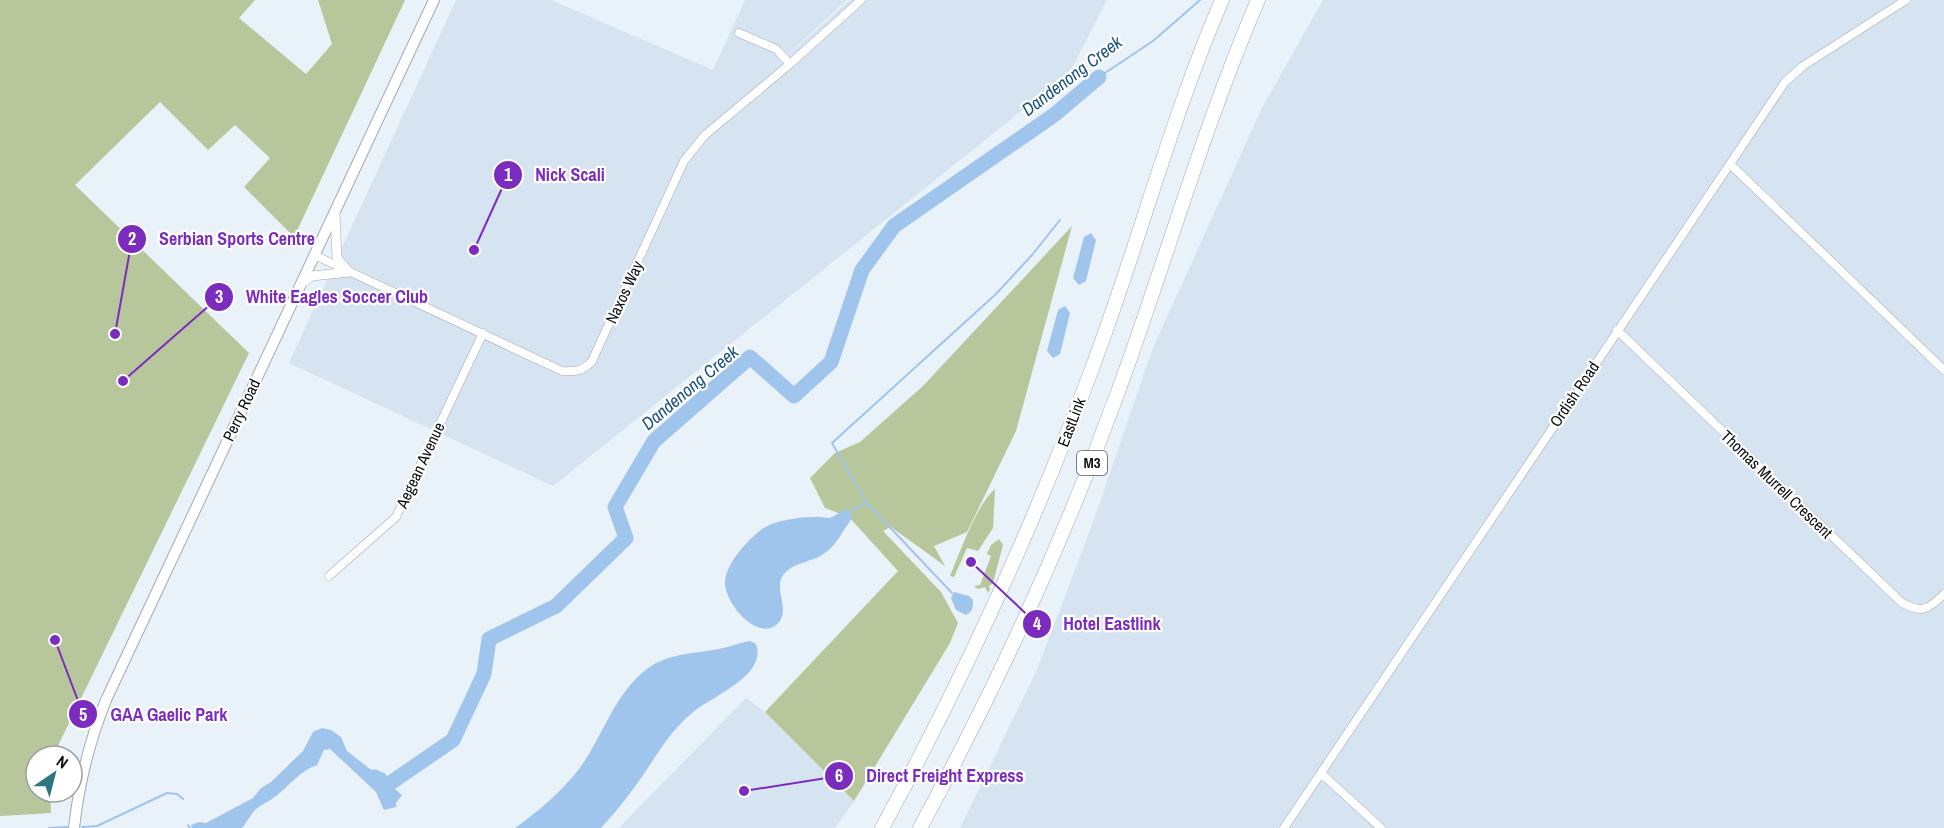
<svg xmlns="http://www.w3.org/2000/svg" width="1944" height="828" viewBox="0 0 1944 828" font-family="'Archivo Narrow',sans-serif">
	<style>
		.built { fill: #d5e4f0 }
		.green { fill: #b7c79b }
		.water { fill: #9fc5ed }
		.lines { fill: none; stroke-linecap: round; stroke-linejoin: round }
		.stream { stroke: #9fc5ed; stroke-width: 2 }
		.river { stroke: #9fc5ed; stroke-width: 15 }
		.minor-casing { stroke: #a2aab1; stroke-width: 9 }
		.tertiary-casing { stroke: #a2aab1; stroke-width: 10 }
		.secondary-casing { stroke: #a2aab1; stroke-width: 12 }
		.motorway-casing { stroke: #a2aab1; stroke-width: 15 }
		.minor { stroke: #fff; stroke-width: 8 }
		.tertiary { stroke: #fff; stroke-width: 9 }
		.secondary { stroke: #fff; stroke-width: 10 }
		.motorway { stroke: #fff; stroke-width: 14 }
		.labels { text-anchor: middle; stroke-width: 4.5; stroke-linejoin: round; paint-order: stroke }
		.shield { fill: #fff; stroke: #565759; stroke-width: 1.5 }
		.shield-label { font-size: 15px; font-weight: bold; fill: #0d0f12 }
		.street-label { font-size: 16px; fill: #0d0f12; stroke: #fff }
		.water-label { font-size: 18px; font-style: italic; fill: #1b5182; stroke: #fff }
		.leader { fill: none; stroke: #7b2cbf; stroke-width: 2 }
		.callout-dot { fill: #7b2cbf; stroke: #fff; stroke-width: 2 }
		.mark-label { font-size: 18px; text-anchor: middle; font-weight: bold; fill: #fff }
		.callout-label { font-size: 18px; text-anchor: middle; font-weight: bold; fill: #7b2cbf; stroke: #fff; stroke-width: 4.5; stroke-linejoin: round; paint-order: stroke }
	</style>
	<rect width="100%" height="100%" fill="#e9f1f9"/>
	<path class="built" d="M456 0H551L713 70 745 0H847L761 79 850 0H1107L1070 72 553 486 289 363Z
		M1323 0H1944V828H960L1036 672 1094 520 1152 350 1262 108Z
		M746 698 765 712 854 801 835 828H619Z"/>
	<path class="green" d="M0 0H255L239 18 306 74 332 44 318 0H405L295 235 289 232 244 187 270 158 235 125 208 150 160 102 75 185 249 353 53 756H36V792H50L51 813 0 816Z
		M1072 226 1016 431 967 532 934 546 945 566 891 527 883 531 941 592 958 623 950 643 854 801 765 712 898 571 849 517 825 508 810 478 835 453 860 442 923 386Z
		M995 489 993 528 978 551 967 548 954 577 950 576C960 553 976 505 995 489Z
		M999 539 1003 545 993 583 989 586 990 590 988 593 985 587 978 589 974 586 980 585 991 556 987 554 991 545Z"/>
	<path class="water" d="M1091 233 1096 240 1086 281 1079 285 1073 278 1084 237Z
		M1065 306 1070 313 1060 354 1053 358 1047 351 1058 310Z
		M845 509 853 517C842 531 837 546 822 555 809 563 790 563 782 577 774 591 792 612 776 625 755 641 723 600 725 581 727 562 748 540 762 529 775 520 799 517 815 517 820 516 825 518 829 518 834 517 840 512 845 509Z
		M954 592 969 596 973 600C973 608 973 611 966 615L956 610 951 598Z
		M750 641 756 644C768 676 710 697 692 713 670 731 657 755 641 778 629 795 616 812 601 828H515C539 811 561 792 579 769 605 734 616 686 656 663 676 653 698 653 719 649 729 647 739 643 750 641Z
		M322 728 331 730 341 737 347 751 370 769 385 773 396 790 402 795 396 803V807L384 810 376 792 330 749 324 750 317 765C301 770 289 786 276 796 270 801 262 804 256 809 251 814 247 822 242 828H192L191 825 199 822 206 823 253 798 261 788 271 782 303 751 313 732Z"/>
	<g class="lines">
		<path class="stream" d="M1099 77 1153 41 1200 0
			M849 513 866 502
			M952 593 866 502 832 443 996 294 1032 255 1060 220
			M188 825 190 828
			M82 827 97 826 167 793 177 794 183 799
			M49 828 67 827"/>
		<path class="river" d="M375 777 386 786 453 740 484 674 489 639 556 606 626 538 615 507 654 441 750 357 794 396 831 362 862 270 894 226 1054 115 1099 77"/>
		<g class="minor-casing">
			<path id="minor" d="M739 33 776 49 790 64
				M1730 164 1944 370
				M314 255 562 371C576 372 583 371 592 361L684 161 705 135 790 64 861 0
				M1617 330 1901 602C1921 614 1928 610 1944 594
				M329 576 396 517 483 333
				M1321 773 1381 828
				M1284 828 1785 82 1803 66 1906 0"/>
		</g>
		<g class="tertiary-casing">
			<path id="tertiary" d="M335 213 337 258 349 272
				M301 284 312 276 349 272"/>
		</g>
		<g class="secondary-casing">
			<path id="secondary" d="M74 828C79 783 89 742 106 700L434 0"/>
		</g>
		<g class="motorway-casing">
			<path id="motorway" d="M882 828C964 678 1035 523 1094 363 1139 243 1171 118 1222 0
				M920 828C996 688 1063 542 1118 392 1166 261 1203 128 1258 0"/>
		</g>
		<use href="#minor" class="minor"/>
		<use href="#tertiary" class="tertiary"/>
		<use href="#secondary" class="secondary"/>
		<use href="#motorway" class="motorway"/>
	</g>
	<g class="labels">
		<rect class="shield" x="1077" y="451" width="30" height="24" rx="4.5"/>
		<g class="shield-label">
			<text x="1092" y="468">M3</text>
		</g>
		<g class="street-label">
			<text transform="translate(624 292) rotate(-65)" y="6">Naxos Way</text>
			<text transform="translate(1574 394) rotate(-56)" y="6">Ordish Road</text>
			<text transform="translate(241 410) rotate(-65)" y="6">Perry Road</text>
			<text transform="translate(1071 422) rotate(-69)" y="6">EastLink</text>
			<text transform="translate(420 465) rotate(-65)" y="6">Aegean Avenue</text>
			<text transform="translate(1777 484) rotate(44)" y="6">Thomas Murrell Crescent</text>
		</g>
		<g class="water-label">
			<text transform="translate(1072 76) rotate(-37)" y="6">Dandenong Creek</text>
			<text transform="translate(690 388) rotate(-40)" y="6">Dandenong Creek</text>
		</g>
	</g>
	<path class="leader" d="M474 250L508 175M115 334L132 239M123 381L219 297M971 562L1037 624M55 640L83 714M744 791L839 776"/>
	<g class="callout-dot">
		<circle cx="474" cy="250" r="6"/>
		<circle cx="115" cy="334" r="6"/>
		<circle cx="123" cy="381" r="6"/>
		<circle cx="971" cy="562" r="6"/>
		<circle cx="55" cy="640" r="6"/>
		<circle cx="744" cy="791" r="6"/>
		<circle cx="508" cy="175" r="15"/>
		<circle cx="132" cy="239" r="15"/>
		<circle cx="219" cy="297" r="15"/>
		<circle cx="1037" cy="624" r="15"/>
		<circle cx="83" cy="714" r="15"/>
		<circle cx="839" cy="776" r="15"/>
	</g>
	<g class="mark-label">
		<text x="508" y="181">1</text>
		<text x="132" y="245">2</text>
		<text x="219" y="303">3</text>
		<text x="1037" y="630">4</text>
		<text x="83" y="721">5</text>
		<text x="839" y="782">6</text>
	</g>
	<g class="callout-label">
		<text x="570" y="181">Nick Scali</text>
		<text x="237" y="245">Serbian Sports Centre</text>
		<text x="337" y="303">White Eagles Soccer Club</text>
		<text x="1112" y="630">Hotel Eastlink</text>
		<text x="169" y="721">GAA Gaelic Park</text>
		<text x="945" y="782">Direct Freight Express</text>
	</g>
	<g transform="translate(54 774) rotate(35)"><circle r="28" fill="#ffffff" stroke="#9e9fa0" stroke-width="1.5"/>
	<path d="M0-4.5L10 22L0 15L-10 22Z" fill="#2e7581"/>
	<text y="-9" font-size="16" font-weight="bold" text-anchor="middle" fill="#0d0f12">N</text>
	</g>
</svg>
